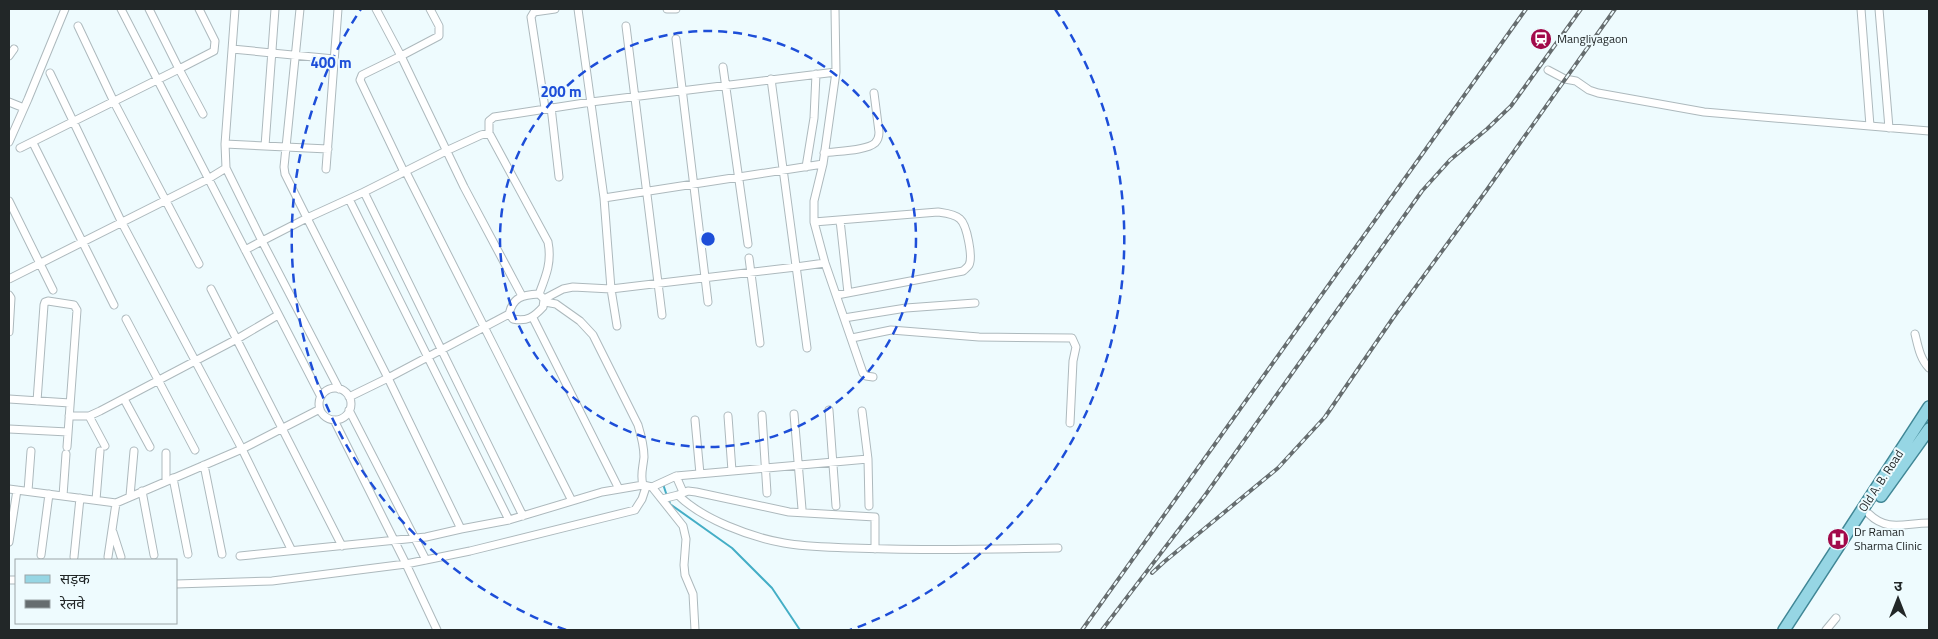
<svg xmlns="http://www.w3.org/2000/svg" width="1938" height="639" viewBox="0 0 1938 639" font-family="'Titillium Web','Noto Sans Devanagari',sans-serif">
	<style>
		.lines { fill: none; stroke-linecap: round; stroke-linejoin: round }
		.stream { stroke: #44aec6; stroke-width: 2 }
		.minor-casing { stroke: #adb9bd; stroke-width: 9 }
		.primary-casing { stroke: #408796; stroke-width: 14 }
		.minor { stroke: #fff; stroke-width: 7 }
		.primary { stroke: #96d6e4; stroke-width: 11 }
		.rail-casing { stroke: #666d6f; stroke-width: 4 }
		.rail { stroke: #eefbfe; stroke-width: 2; stroke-dasharray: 5.5; stroke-linecap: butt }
		.ring { fill: none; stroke: #1d4ed8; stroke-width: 2.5; stroke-dasharray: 9 6 }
		.labels { text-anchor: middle; stroke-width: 4; stroke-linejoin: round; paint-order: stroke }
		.poi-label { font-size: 12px; fill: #222728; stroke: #eefbfe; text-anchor: start }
		.street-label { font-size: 12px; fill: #222728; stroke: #eefbfe }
		.centre { fill: #1d4ed8; stroke: #eefbfe; stroke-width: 2.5 }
		.ring-label { font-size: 15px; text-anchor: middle; font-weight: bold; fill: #1d4ed8; stroke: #eefbfe; stroke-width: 4; stroke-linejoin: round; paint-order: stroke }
	</style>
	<rect width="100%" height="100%" fill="#eefbfe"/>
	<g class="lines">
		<path class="stream" d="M663 484 667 496
			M669 500 670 504 732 548 772 588 800 630"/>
		<g class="minor-casing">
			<path id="minor" d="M121 9 321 397
				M199 9 215 41 214 51 179 69 203 114
				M235 9 225 144 226 168 262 241 245 250
				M300 9 284 167 285 174 307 218 364 192
				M376 9 401 56 362 75 360 80 404 172
				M430 9 439 26V36L401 56 464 187 522 296
				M578 9 604 198 611 289 617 326
				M667 9H676
				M1861 9 1870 126
				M1879 9 1889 128
				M78 26 114 102 199 264
				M626 26 662 315
				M676 39 708 302
				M232 49 334 59
				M9 56 14 49
				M723 67 748 244
				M1548 70 1565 79 1576 81 1589 90 1598 93 1704 112 1929 131
				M50 73 122 223 242 449 291 549
				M771 79 807 348
				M9 102 24 108
				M551 107 559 177
				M545 108 531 17 534 12 555 9
				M489 133V121L494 117 591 102 836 72 835 9
				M9 142 28 99 65 9
				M33 143 114 305
				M225 144 328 149
				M265 146 275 9
				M20 148 179 69 149 9
				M824 153C836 151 866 151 875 143 878 140 879 136 879 132L874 93
				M823 164 814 201V222L825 263 863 373 866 376 873 377
				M806 167 814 118 816 74
				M326 169 338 9
				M406 172 572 501
				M604 198 823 164 836 72
				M349 199 509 520
				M9 201 53 290
				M840 220 848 293
				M814 222 938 212C945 213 955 214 960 219 967 225 973 257 969 265 967 268 965 269 963 271L837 295
				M749 258 760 343
				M9 279 208 179 226 168
				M211 289 342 546
				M9 295 11 298 9 332
				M544 299 563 289 573 287 611 289 796 267 825 263
				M545 302 556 304 580 321 593 335 638 425C641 435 644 446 644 457 643 468 640 475 643 485L652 487 683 526 686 539 684 565 685 575 693 594 695 630
				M509 314 513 319C527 322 534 317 543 307L544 300
				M533 318 619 489
				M844 318 906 308 975 303
				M126 319 195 450
				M1915 334C1918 346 1920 359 1929 368
				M852 338 891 330 979 337 1072 338 1076 347 1073 361 1070 423
				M319 404a16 16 0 1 1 32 0a16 16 0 1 1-32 0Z
				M339 389 262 241 307 218 388 378 509 314C513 297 522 295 539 294L544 299
				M349 397 388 378 461 529 509 520 602 492 643 485
				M9 399 70 403
				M124 399 150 447
				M37 401 44 305 45 302 48 301 74 305 77 310 67 447
				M349 410 426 560
				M829 410 836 506
				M794 414 802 509
				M762 415 767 493
				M69 416H89L100 411 237 339 278 315
				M89 416 105 446
				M728 416 732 471
				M334 420 406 564 470 551 635 510 642 499 646 487
				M695 420 700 474
				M9 429 68 432
				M868 459 869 506
				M204 465 222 554
				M676 476 683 492
				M173 478 188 554
				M166 481V453
				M652 487 676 476 868 459 862 411
				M9 489 116 503 242 449 320 409
				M28 491 31 451
				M142 491 154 555
				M678 495 688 491 696 492 789 512 875 517V549
				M63 496 66 454
				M130 496 134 451
				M662 499 678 495C702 519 750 537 784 543 806 547 830 547 852 548 921 551 990 549 1058 548
				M96 500 100 451
				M1869 514C1887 532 1905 523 1929 523
				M523 516 364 192 446 151 481 135 489 133 548 242C552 262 546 276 539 294
				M113 532 121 557
				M9 542 17 490
				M41 555 49 494
				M240 556 426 537 461 529
				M74 557 80 498
				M108 557 116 503
				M9 580H16
				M176 584 272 581 406 564 437 630
				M1826 630 1836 618"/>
		</g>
		<g class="primary-casing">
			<path id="primary" d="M1881 496 1929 429
				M1784 630 1929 407"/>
		</g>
		<use href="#minor" class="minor"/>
		<use href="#primary" class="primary"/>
		<g class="rail-casing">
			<path id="rail" d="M1152 573 1164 562 1278 468 1325 417 1393 318 1486 191 1615 9
				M1082 630 1526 9
				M1102 630 1206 494 1422 191 1450 160 1487 129 1511 106 1581 9"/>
		</g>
		<use href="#rail" class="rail"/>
	</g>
	<g class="ring">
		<circle cx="708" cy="239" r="208"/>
		<path d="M566 630A416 416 0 0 1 361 9M1055 9A416 416 0 0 1 850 630"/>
	</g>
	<defs>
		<g id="station-disc" transform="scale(1.125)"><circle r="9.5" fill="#a20a4a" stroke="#eefbfe"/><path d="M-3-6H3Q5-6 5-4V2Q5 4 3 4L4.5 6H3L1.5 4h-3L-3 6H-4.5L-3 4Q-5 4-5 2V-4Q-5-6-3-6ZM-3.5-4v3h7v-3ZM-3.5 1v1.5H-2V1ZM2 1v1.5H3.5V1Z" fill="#fff"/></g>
		<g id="hospital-disc" transform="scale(1.125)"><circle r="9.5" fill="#a20a4a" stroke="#eefbfe"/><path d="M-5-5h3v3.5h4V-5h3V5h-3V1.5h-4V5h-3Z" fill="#fff"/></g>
	</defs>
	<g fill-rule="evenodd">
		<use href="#station-disc" x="1541" y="39"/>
		<use href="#hospital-disc" x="1838" y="539"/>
	</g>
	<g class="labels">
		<g class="poi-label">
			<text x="1557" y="43">Mangliyagaon</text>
			<text x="1854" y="536">Dr Raman<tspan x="1854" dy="14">Sharma Clinic</tspan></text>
		</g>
		<g class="street-label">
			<text transform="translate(1881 481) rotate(-57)" y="4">Old A. B. Road</text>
		</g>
	</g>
	<circle cx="708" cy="239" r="8" class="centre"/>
	<g class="ring-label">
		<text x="331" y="68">400 m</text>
		<text x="561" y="97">200 m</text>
	</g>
	<rect width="1938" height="639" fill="none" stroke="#222728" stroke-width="20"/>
	<rect x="15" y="559" width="162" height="65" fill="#eefbfe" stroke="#9ca6a8"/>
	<rect x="25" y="575" width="25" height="8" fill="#96d6e4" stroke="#9ca6a8"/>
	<text x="60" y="584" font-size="15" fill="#222728">सड़क</text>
	<rect x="25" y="600" width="25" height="8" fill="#666d6f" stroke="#9ca6a8"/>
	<text x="60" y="609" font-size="15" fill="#222728">रेलवे</text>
	<g transform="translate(1898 599)" stroke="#eefbfe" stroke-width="4" paint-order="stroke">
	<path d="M0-4L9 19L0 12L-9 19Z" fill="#222728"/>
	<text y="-8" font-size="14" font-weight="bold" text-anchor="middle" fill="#222728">उ</text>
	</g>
</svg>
